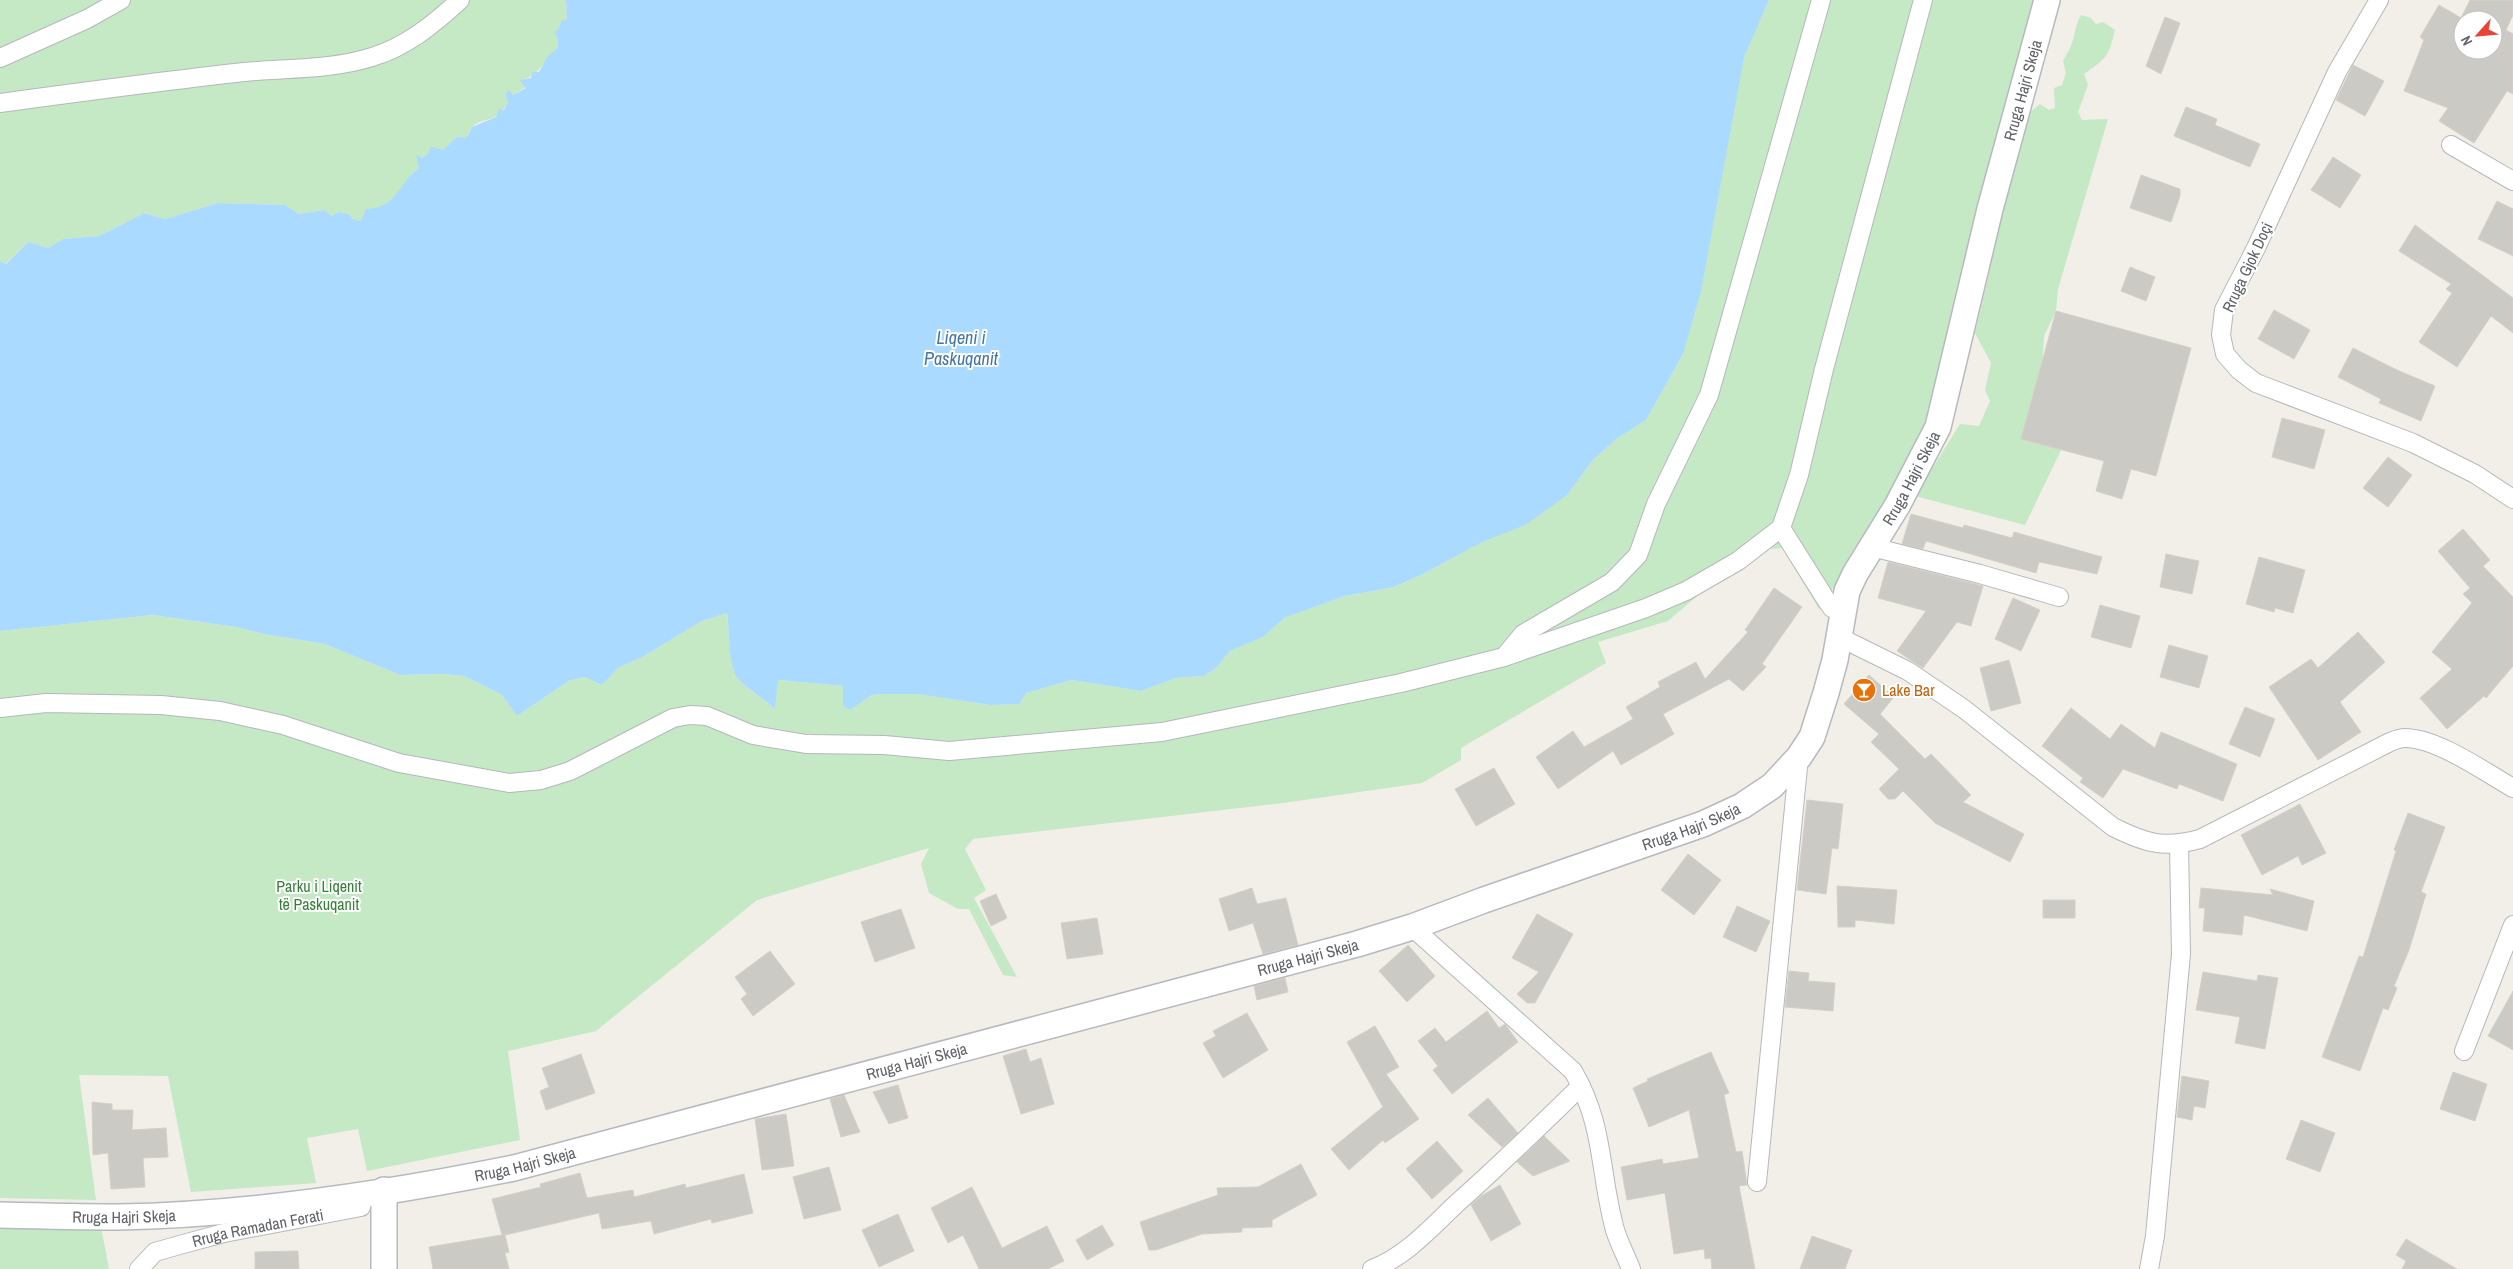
<svg xmlns="http://www.w3.org/2000/svg" width="2513" height="1269" viewBox="0 0 2513 1269" font-family="'Archivo Narrow',sans-serif">
	<style>
		.green { fill: #c5e8c5 }
		.water { fill: #aadaff }
		.building { fill: #cccac5; stroke: #d6d1c6; fill-rule: evenodd }
		.lines { fill: none; stroke-linecap: round; stroke-linejoin: round }
		.street-casing { stroke: #b5b8bc; stroke-width: 20 }
		.secondary-casing { stroke: #b6babf; stroke-width: 28 }
		.street { stroke: #fff; stroke-width: 18 }
		.secondary { stroke: #fff; stroke-width: 25 }
		.labels { text-anchor: middle; stroke-width: 4; stroke-linejoin: round; paint-order: stroke }
		.street-label { font-size: 16px; fill: #5f6368; stroke: #fff }
		.food-label { font-size: 16px; fill: #c56008; stroke: #fff; text-anchor: start }
		.park-label { font-size: 16px; fill: #348238; stroke: #fff }
		.water-label { font-size: 18px; font-style: italic; fill: #4174aa; stroke: #fff }
	</style>
	<rect width="100%" height="100%" fill="#f1efe8"/>
	<path class="green" d="M0 0H566L567 19 561 22 558 38V48C544 60 539 77 521 80L526 87 513 95 508 91 505 94 508 102C496 125 483 116 472 127 469 130 467 136 466 139L457 137 443 150 422 158 416 154 420 167C407 176 403 190 391 200 382 208 371 214 361 221L353 219 349 214 339 212 332 216 324 210 299 214 285 205 218 203 165 219 144 213 99 236 63 239 48 248 28 242 5 264 0 261Z
		M1769 0H2038L1926 431 1870 532 1819 609 1782 548 1766 549 1717 579 1668 621 1598 642 1606 663 1461 748V760L1422 783 1283 803 973 839 965 849 986 890 974 898 1017 977 1003 975 969 909H958L929 893 921 864 929 848 757 900 596 1031 508 1051 520 1140 367 1171 358 1129 307 1138 316 1183 191 1192 168 1076 79 1075 96 1200 0 1198V631L153 615 236 627 264 634 325 644 400 675 442 674 464 676 502 695 517 716 570 680 585 677 602 685 618 668 644 656 702 621 727 613C729 630 729 669 741 682 751 692 764 699 775 709L777 680 843 686V706L850 710 872 695 883 694H917L991 705 1018 704 1026 693 1072 680 1141 691 1176 678 1204 676 1215 669 1230 651 1263 637 1284 618 1345 596 1395 587 1423 574 1567 495 1593 460 1616 439 1646 420 1683 354 1744 56Z
		M2081 15 2091 18 2096 24 2103 22 2115 30C2108 59 2106 58 2084 74L2088 85 2078 112 2082 120 2108 119 2058 289 2056 311 2044 336 2039 424 2063 446 2025 525 1915 496 1960 424 1979 426 1990 401 1985 390 1991 363 1975 333 1990 270 2002 208 2030 112 2040 104 2049 110 2055 108 2054 88 2062 85 2066 73 2063 61C2065 56 2069 51 2071 46 2075 36 2075 25 2081 15Z
		M0 1227H101L109 1269H0Z"/>
	<path class="water" d="M566 0H1769L1744 57 1701 291 1683 354 1646 420 1616 439 1593 460 1567 495 1527 524 1480 543 1423 574 1394 587 1345 596 1284 618 1263 637 1230 651 1215 669 1204 676 1176 678 1141 691 1072 680 1026 693 1019 704 991 705 917 694H883L872 695 850 710 843 706V686L778 680 775 709C764 699 752 692 741 682 727 669 730 631 727 613L702 621 644 656 618 668 602 685 585 677 570 680 517 716 502 695 464 676 442 674 400 675 325 644 264 634 236 627 153 615 0 631V261L6 264 28 242 48 248 63 239 99 236 144 213 165 219 218 203 285 205 299 214 324 210 332 216 339 212 349 214 353 219 361 221 366 209C397 209 399 182 419 168L416 154 422 158 427 155 431 147 443 150 457 137 466 138 472 127 496 117 499 109 504 110 508 102 505 94 509 90 513 95 526 88 520 80 531 78 532 72H539L548 56 558 48V38L554 32 559 29 561 21 567 19Z"/>
	<path class="building" d="M2470 0H2513V15L2506 30 2513 34V94L2507 91 2474 143 2439 121 2448 108 2404 91 2424 40 2420 37 2439 5 2461 18ZM2463 20H2493V50H2463Z
		M2165 17 2180 23 2161 74 2146 66Z
		M2353 65 2384 81 2365 116 2336 100Z
		M2186 107 2217 119 2215 125 2260 144 2250 167 2174 136Z
		M2333 157 2361 175 2340 208 2311 190Z
		M2141 175 2180 189V196L2171 222 2130 208Z
		M2497 201 2513 209V256L2478 239Z
		M2415 225 2513 298V333L2491 316 2457 367 2419 342 2452 293 2446 289 2451 284 2399 251Z
		M2130 267 2155 277 2146 301 2121 291Z
		M2274 310 2310 330 2294 359 2258 339Z
		M2056 311 2191 348 2156 476 2131 469 2122 499 2096 491 2104 461 2021 439Z
		M2353 348 2397 370 2435 386 2421 421 2379 403 2381 399 2338 377Z
		M2282 418 2325 430 2314 469 2272 457Z
		M2388 457 2412 475 2388 507 2363 488Z
		M1911 514 1963 528 1964 525 2012 538 2014 532 2102 557 2097 574 2039 562 2036 573 1926 541 1923 549 1902 544Z
		M2463 529 2490 560 2483 566 2513 597V666L2486 698 2484 696 2447 729 2420 698 2452 669 2432 652 2472 603 2463 594 2470 588 2438 551Z
		M2166 554 2199 561 2192 594 2160 587Z
		M2259 557 2305 570 2293 613 2275 608 2274 612 2246 604Z
		M1888 562 1983 586 1971 626 1957 622 1923 668 1897 651 1926 611 1878 598Z
		M1774 588 1802 607 1762 664 1766 667 1743 691 1729 679 1663 714 1674 734 1621 765 1613 751 1558 789 1536 757 1573 731 1584 747 1633 719 1626 707 1660 687 1658 682 1696 662 1705 679 1748 632 1745 630Z
		M2013 598 2040 610 2021 651 1995 639Z
		M2100 605 2140 616 2131 648 2091 637Z
		M2358 632 2385 662 2340 702 2361 732 2318 760 2269 687 2311 659 2318 668Z
		M2169 645 2208 656 2199 688 2160 677Z
		M2009 660 2021 703 1991 711 1980 668Z
		M1869 675 1894 697 1880 714 1925 759 1931 754 1971 795 1963 802 2024 834 2010 862 1935 823 1903 791 1895 799H1888L1879 789 1899 769 1871 742 1879 734 1844 704Z
		M2245 707 2275 719 2260 757 2229 744Z
		M2071 708 2110 739 2121 724 2155 748 2161 732 2237 764 2223 801 2179 784 2177 789 2123 769 2103 798 2080 782 2083 778 2042 746Z
		M1494 768 1515 804 1476 826 1455 789Z
		M1807 800 1843 804 1838 849 1832 848 1826 894 1797 890Z
		M2300 804 2326 853 2302 865 2298 856 2262 875 2241 835Z
		M2408 813 2445 827 2421 892 2426 894 2409 950 2394 986 2397 988 2388 1010 2383 1008 2360 1071 2322 1057 2359 956 2363 957 2396 851 2394 850Z
		M1688 854 1721 880 1694 915 1661 890Z
		M1837 886 1897 890 1894 924 1855 920V927H1838Z
		M1252 888 1257 904 1286 898 1298 945 1263 954 1253 923 1229 931 1219 899Z
		M2201 888 2273 895 2270 889 2314 901 2307 931 2244 915 2242 935 2203 931 2205 908H2199Z
		M996 894 1007 918 991 926 980 901Z
		M2043 900H2075V918H2043Z
		M1737 906 1770 921 1756 952 1723 937Z
		M901 909 915 948 875 962 861 922Z
		M1537 914 1573 934 1535 1003H1527L1517 994 1539 972 1512 958Z
		M1097 918 1103 954 1067 959 1061 923Z
		M1408 945 1435 976 1407 1002 1379 971Z
		M770 951 795 984 753 1016 741 999 747 994 735 977Z
		M1789 971 1809 973 1808 981 1835 983 1833 1011 1785 1007Z
		M2203 972 2257 981 2258 975 2278 978 2265 1049 2235 1043 2240 1017 2196 1010Z
		M1285 978 1288 992 1257 1000 1254 986Z
		M2513 991V1050L2488 1036Z
		M1487 1011 1499 1028 1505 1024 1518 1042 1452 1094 1433 1070 1438 1066 1418 1041 1435 1028 1446 1042Z
		M1247 1013 1268 1050 1223 1078 1203 1043 1216 1036 1213 1031Z
		M1375 1026 1399 1067 1386 1074 1419 1119 1385 1143 1383 1140 1349 1170 1331 1149 1383 1107 1347 1042Z
		M1026 1049 1030 1062 1041 1058 1054 1104 1021 1114 1003 1056Z
		M1711 1052 1729 1093 1724 1095 1736 1152 1742 1151 1747 1185 1739 1186 1755 1269H1712L1711 1258 1705 1259 1704 1249 1674 1254 1665 1193 1627 1200 1621 1167 1662 1159 1663 1164 1699 1158 1689 1110 1649 1127 1633 1088 1648 1081 1647 1079Z
		M581 1054 595 1093 546 1110 540 1091 549 1087 542 1068Z
		M2453 1072 2487 1084 2475 1121 2440 1109Z
		M2182 1076 2209 1081 2205 1108 2194 1106 2192 1120 2177 1117Z
		M898 1085 908 1118 889 1124 873 1092Z
		M844 1095 860 1132 841 1137 830 1099Z
		M1488 1098 1518 1133 1502 1147 1468 1115Z
		M92 1102 112 1104V1110H133L132 1130 166 1128 168 1157 143 1158 145 1187 111 1189 108 1153 93 1155Z
		M786 1114 794 1166 762 1170 755 1119Z
		M2301 1120 2335 1133 2320 1172 2286 1159Z
		M1544 1136 1570 1161 1533 1176 1517 1162Z
		M1437 1141 1463 1171 1432 1199 1406 1169Z
		M1301 1164 1317 1195 1272 1220V1227L1242 1228V1232L1202 1234 1156 1250H1149L1140 1222 1218 1195 1217 1188 1258 1187Z
		M829 1167 841 1210 804 1219 793 1177Z
		M580 1173 587 1198 633 1190 634 1197 685 1184 686 1188 744 1174 753 1213 712 1223 711 1219 654 1234 651 1221 602 1229 599 1213 505 1235 509 1252 505 1253 509 1269H433L429 1247 502 1235 492 1199 541 1187 540 1184Z
		M1500 1185 1521 1224 1491 1241 1471 1205 1481 1196Z
		M972 1187 1002 1248 1047 1226 1064 1261 1048 1269H979L963 1235 948 1243 931 1208Z
		M898 1214 914 1251 879 1267 862 1230Z
		M1102 1225 1114 1245 1087 1260 1076 1240Z
		M1812 1236 1852 1250 1845 1269H1800Z
		M2406 1239 2416 1245 2457 1269H2402L2406 1261 2396 1255Z
		M298 1251 299 1269H255V1252Z"/>
	<g class="lines">
		<g class="street-casing">
			<g id="street">
				<path d="M2379 0 2337 72 2256 248 2224 310 2221 335 2225 354 2239 370 2256 383 2413 443 2475 474 2513 499"/>
				<path d="M0 58 87 19 121 0"/>
				<path d="M0 103C81 92 163 81 244 72 286 68 331 70 372 57 406 47 434 24 460 0"/>
				<path d="M2451 145 2513 181"/>
				<path d="M1872 547 1980 574 2059 597"/>
				<path d="M1843 613 1832 608 1825 598 1781 528 1799 475 1824 369 1923 0"/>
				<path d="M1839 637 1908 671 1964 709 2113 827C2145 843 2164 849 2200 839L2390 742C2395 740 2400 738 2405 738 2437 738 2485 772 2513 788"/>
				<path d="M1504 657 1523 634 1612 582 1638 555 1656 504 1709 395 1821 0"/>
				<path d="M0 708 46 703 161 705 220 711 283 725 399 763 509 783 541 780 570 771 673 718 690 715 707 716 753 735 806 744 884 745 949 751 1162 732 1401 683 1504 657 1646 608 1686 591 1738 561 1781 528"/>
				<path d="M1412 927 1573 1071C1605 1126 1599 1172 1615 1230 1619 1243 1626 1256 1631 1269"/>
				<path d="M2464 1051 2513 925"/>
				<path d="M1757 1182 1799 757"/>
				<path id="s1" d="M139 1269 155 1252 183 1244 224 1233 361 1207"/>
				<path d="M1372 1269C1404 1258 1432 1227 1456 1204 1499 1166 1540 1126 1581 1086"/>
				<path d="M2149 1269 2155 1236 2181 954 2179 845"/>
			</g>
		</g>
		<g class="secondary-casing">
			<g id="secondary">
				<path d="M384 1190V1269"/>
				<path id="s2" d="M0 1215C39 1216 79 1217 118 1217 249 1215 386 1194 514 1168L1357 944 1412 927 1484 900 1703 824 1742 806 1772 786 1799 757 1812 737 1826 693 1835 660 1847 591 1855 574 1897 506 1938 427 1990 209 2047 0"/>
			</g>
		</g>
		<use href="#street" class="street"/>
		<use href="#secondary" class="secondary"/>
	</g>
	<defs>
		<g id="bar-disc" transform="scale(1.25)"><circle r="9.5" fill="#e8710a" stroke="#fff"/><path d="M-6-5H6L.8 .8V4.5H3.5V6h-7V4.5H-.8V.8Z" fill="#fff"/></g>
	</defs>
	<g fill-rule="evenodd">
		<use href="#bar-disc" x="1864" y="690"/>
	</g>
	<g class="labels">
		<g class="street-label">
			<text dy="6" stroke="none"><textPath href="#s2" startOffset="2584">Rruga Hajri Skeja</textPath></text>
			<text transform="translate(2247 267) rotate(-65)" y="6">Rruga Gjok Doçi</text>
			<text dy="6" stroke="none"><textPath href="#s2" startOffset="2179">Rruga Hajri Skeja</textPath></text>
			<text dy="6" stroke="none"><textPath href="#s2" startOffset="1744">Rruga Hajri Skeja</textPath></text>
			<text dy="6" stroke="none"><textPath href="#s2" startOffset="1339">Rruga Hajri Skeja</textPath></text>
			<text dy="6" stroke="none"><textPath href="#s2" startOffset="934">Rruga Hajri Skeja</textPath></text>
			<text dy="6" stroke="none"><textPath href="#s2" startOffset="529">Rruga Hajri Skeja</textPath></text>
			<text dy="6" stroke="none"><textPath href="#s2" startOffset="124">Rruga Hajri Skeja</textPath></text>
			<text dy="6" stroke="none"><textPath href="#s1" startOffset="129">Rruga Ramadan Ferati</textPath></text>
		</g>
		<g class="food-label">
			<text x="1882" y="696">Lake Bar</text>
		</g>
		<g class="park-label">
			<text x="319" y="892">Parku i Liqenit<tspan x="319" dy="18">të Paskuqanit</tspan></text>
		</g>
		<g class="water-label">
			<text x="961" y="344">Liqeni i<tspan x="961" dy="21">Paskuqanit</tspan></text>
		</g>
	</g>
	<g transform="translate(2478 35) rotate(243)"><circle r="24" fill="#ffffff" stroke="#bfc1c3"/>
	<path d="M0-4L9 19L0 12L-9 19Z" fill="#ea4335"/>
	<text y="-8" font-size="14" font-weight="bold" text-anchor="middle" fill="#5f6368">N</text>
	</g>
</svg>
